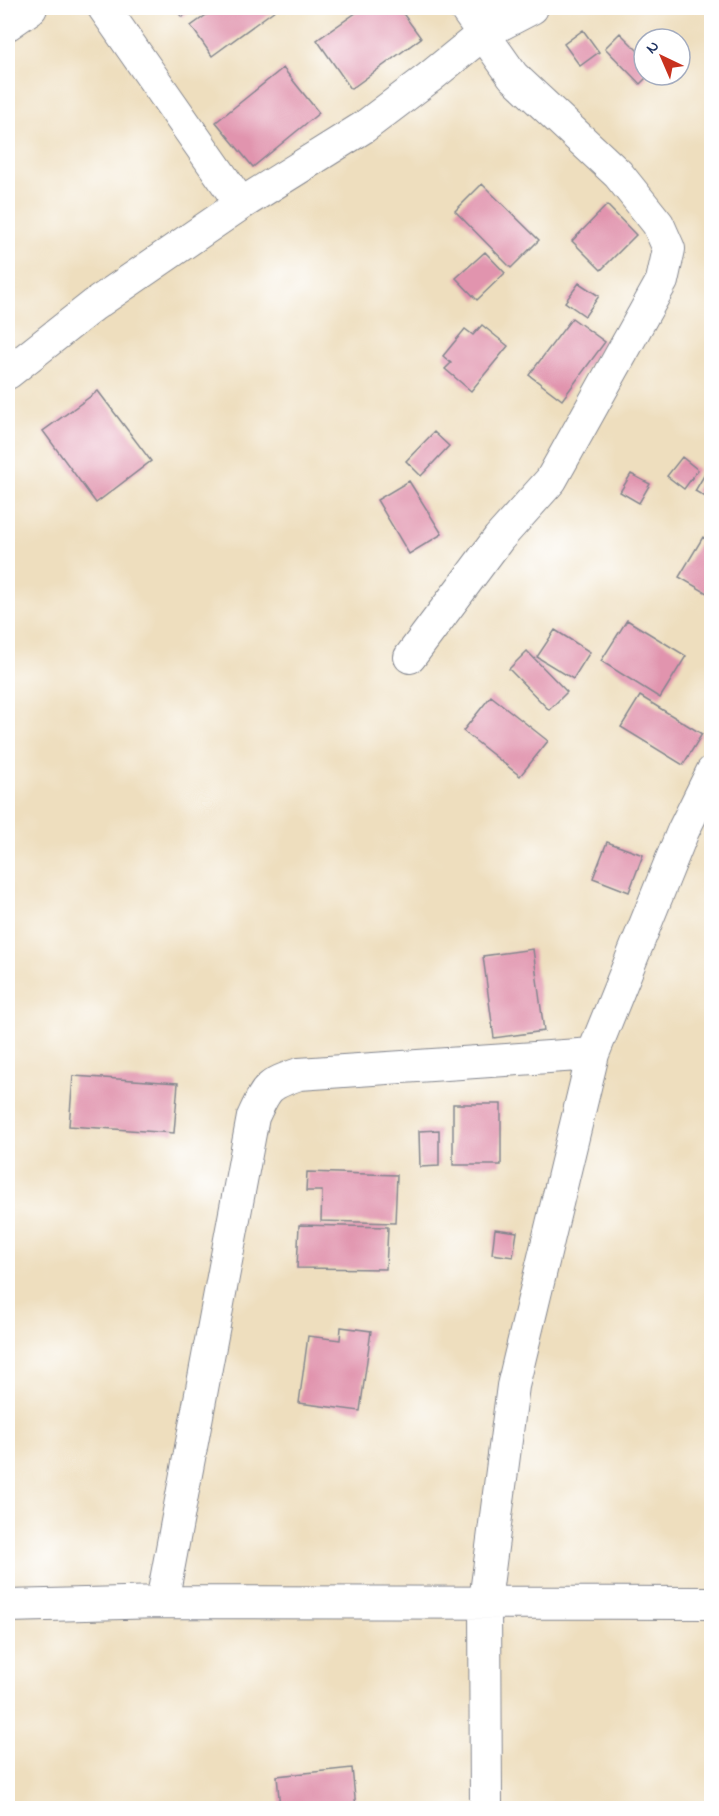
<svg xmlns="http://www.w3.org/2000/svg" width="719" height="1816" viewBox="0 0 719 1816" font-family="'Indie Flower',sans-serif">
	<style>
		.building { fill: #e194ae }
		.lines { fill: none; stroke-linecap: round; stroke-linejoin: round }
		.street-casing { stroke: #84868e; stroke-width: 34 }
		.street { stroke: #fff; stroke-width: 32 }
	</style>
	<rect width="100%" height="100%" fill="#fff"/>
	<filter id="ink" filterUnits="userSpaceOnUse"><feTurbulence type="fractalNoise" baseFrequency=".0167" numOctaves="2"/><feDisplacementMap in="SourceGraphic" scale="12" xChannelSelector="R" yChannelSelector="G"/><feConvolveMatrix kernelMatrix="1 2 1 2 8 2 1 2 1" color-interpolation-filters="sRGB"/></filter>
	<filter id="wash" filterUnits="userSpaceOnUse"><feTurbulence type="fractalNoise" baseFrequency=".008" numOctaves="4" result="noise"/><feDisplacementMap in="SourceGraphic" scale="24" xChannelSelector="R" yChannelSelector="G"/><feGaussianBlur stdDeviation="1.35" result="paint"/><feColorMatrix in="noise" values="0 0 0 0 0 0 0 0 0 0 0 0 0 0 0 0 0 1.4 0 .05"/><feComposite in="paint" operator="in"/></filter>
	<g filter="url(#wash)">
		<rect width="100%" height="100%" fill="#eedebe"/>
		<g id="blocks">
			<path class="building" d="M174 8H194L182 17Z
				M216 8H273L275 10 212 56 191 26Z
				M363 8H399L421 38 351 89 317 40Z
				M583 30 599 52 580 66 564 44Z
				M620 33 644 57V75H649L640 84 605 48Z
				M283 68 319 113 253 167 216 122Z
				M482 184 539 240 511 268 455 211Z
				M607 205 636 235 601 270 572 241Z
				M485 252 505 273 477 300 456 278Z
				M579 283 599 296 585 316 565 302Z
				M572 318 605 342 562 400 529 375Z
				M482 325 508 346 471 391 445 369 451 363 443 356 465 329 473 335Z
				M98 391 151 461 96 503 43 431Z
				M434 432 449 446 421 476 406 461Z
				M682 457 698 470 684 489 667 476Z
				M712 462V499L711 500 695 491Z
				M631 474 650 484 639 503 620 492Z
				M409 481 442 534 409 554 377 500Z
				M703 537 712 543V596L679 577Z
				M627 620 686 656 660 698 601 661Z
				M555 630 590 652 573 679 537 657Z
				M527 651 567 692 549 710 509 669Z
				M491 696 548 741 520 776 463 731Z
				M640 696 702 734 683 765 621 727Z
				M607 842 643 855 629 892 593 878Z
				M533 949 544 1031 494 1038 483 956Z
				M73 1076 178 1083 174 1133 69 1126Z
				M453 1104H501V1165H453Z
				M439 1130V1166L420 1167 419 1131Z
				M307 1172 397 1175 395 1223 321 1221 322 1191H306Z
				M299 1225 388 1227 386 1269 297 1268Z
				M495 1229 517 1232 513 1257 492 1254Z
				M341 1327 371 1331 360 1411 299 1403 308 1336 340 1340Z
				M352 1768 356 1808H280L277 1776Z"/>
		</g>
	</g>
	<g filter="url(#ink)">
		<use href="#blocks" fill-opacity="0" stroke="#84868e" stroke-width="1.5"/>
		<g class="lines">
			<g class="street-casing">
				<path id="street" d="M104 8 241 204
					M8 24 31 8
					M8 373 94 305 241 204 364 127 430 77 484 33 532 8
					M410 657 499 538 551 480 662 281 669 249 658 224 618 174 513 76 465 8
					M162 1602 253 1117C267 1087 267 1085 299 1074L593 1054
					M8 1606 162 1602 712 1603
					M486 1808 485 1601 513 1386 593 1054 683 831 712 772"/>
			</g>
			<use href="#street" class="street"/>
		</g>
	</g>
	<rect width="719" height="1816" fill="none" stroke="#fff" stroke-width="30"/>
	<g transform="translate(662 57) rotate(316)"><circle r="28" fill="#ffffff" stroke="#a4acbf" stroke-width="1.5"/>
	<path d="M0-4.5L10 22L0 15L-10 22Z" fill="#c8321e"/>
	<text y="-9" font-size="16" font-weight="bold" text-anchor="middle" fill="#1b2f5e">N</text>
	</g>
</svg>
